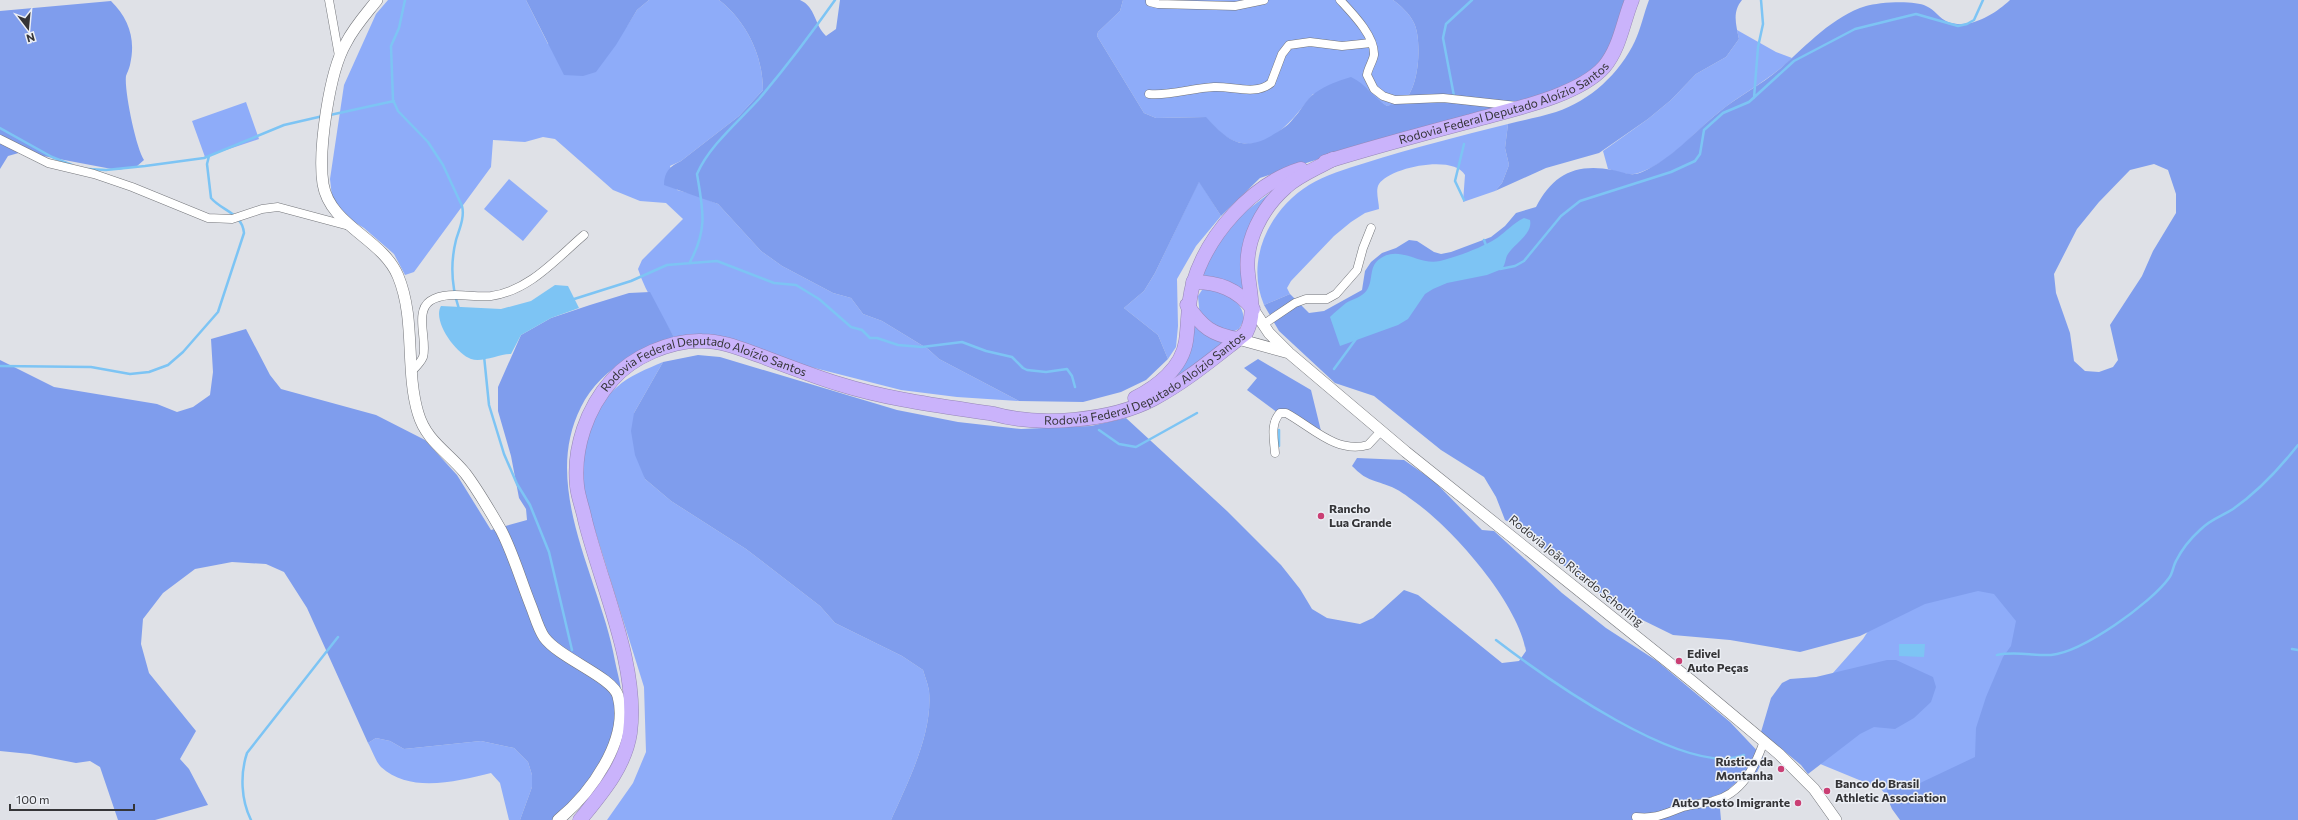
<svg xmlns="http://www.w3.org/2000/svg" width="2298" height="820" viewBox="0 0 2298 820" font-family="Commissioner,sans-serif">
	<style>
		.green { fill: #8eacf9 }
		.forest { fill: #7f9ded; fill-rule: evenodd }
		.water { fill: #7dc4f4 }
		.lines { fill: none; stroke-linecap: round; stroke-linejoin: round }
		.stream { stroke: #7dc4f4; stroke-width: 2.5 }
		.street-casing { stroke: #74767b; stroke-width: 9 }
		.secondary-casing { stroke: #74767b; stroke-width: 12 }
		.highway-casing { stroke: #9687b7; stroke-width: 15 }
		.street { stroke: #fff; stroke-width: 8 }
		.secondary { stroke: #fff; stroke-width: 11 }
		.highway { stroke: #cab3fb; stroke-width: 14 }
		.poi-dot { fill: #ca3f74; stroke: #eceff5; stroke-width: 1.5 }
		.labels { text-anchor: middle; stroke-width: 3; stroke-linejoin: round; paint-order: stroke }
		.street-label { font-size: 12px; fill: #353538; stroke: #eceff5 }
		.poi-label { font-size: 12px; font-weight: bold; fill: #353538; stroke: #eceff5; text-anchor: start }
	</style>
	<rect width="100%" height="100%" fill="#dfe1e7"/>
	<path class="green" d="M388 0H526L548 44 627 26 637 10 649 0H719C746 21 763 55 763 90L739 116 681 161 670 166 677 190 696 195 718 204 761 251 782 266 833 293 851 298 863 314 882 321 928 349 939 359 1019 401 957 397 901 390 783 360 677 343C664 318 646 295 638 269L642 260 683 219 666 203 640 201 613 190 555 139 543 137 525 142 493 140 491 167 414 272 405 275 394 254 364 228 341 214 332 197 330 179 344 85 376 14Z
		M1123 0H1393C1401 6 1410 14 1414 23 1422 39 1420 91 1402 102 1398 104 1392 105 1387 106L1376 99 1367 89 1313 94C1296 115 1270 153 1237 142 1224 138 1215 127 1205 117L1156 118 1144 113 1097 36 1098 32 1120 11Z
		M1737 30 1776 52 1792 58C1770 80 1742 93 1718 113 1693 133 1672 161 1641 172 1629 177 1619 172 1608 169L1603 151 1648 119 1671 100 1696 74 1726 57 1739 39Z
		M246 102 259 139 205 157 192 121Z
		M1508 124 1505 148 1509 165 1502 183 1495 191 1463 202 1465 175C1454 154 1390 167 1379 184 1375 190 1379 202 1379 209L1365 213 1351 222 1334 236 1291 281 1287 288 1290 294 1264 305C1245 260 1269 210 1309 185 1325 175 1346 169 1365 163 1412 148 1460 136 1508 124Z
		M509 179 548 211 523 241 484 209Z
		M1199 181 1221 216 1196 246 1177 279 1178 326 1176 347 1168 359 1158 335 1124 308 1144 291 1155 273Z
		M1280 185 1252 224 1247 297C1232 284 1220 277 1200 275L1220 242 1241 215Z
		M1208 288C1226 295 1243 299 1244 320L1239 329 1229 333 1200 317 1198 296 1202 290Z
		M1194 324 1225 344 1147 396 1168 379Z
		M663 362 634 413 645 479 671 501 746 549 820 606 835 623 902 656 923 670C925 677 928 684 929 691 933 733 908 782 891 820H607L633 783 646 752 644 687 590 514C580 477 578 458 593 422 599 407 605 397 617 387 630 375 647 369 663 362Z
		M2017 566 2043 732 1906 819 1881 789 1813 761 1779 734 1863 639 1891 595Z
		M376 738 390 741 404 749 481 741 514 748 528 762 532 775V787L520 820H509L500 783 491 773C457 781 411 794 381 767 376 762 372 750 368 743Z"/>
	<path class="forest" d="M526 0H649L637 10 616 45 596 72 583 76 564 75Z
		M719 0H800C816 7 814 25 826 36L836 29 840 0H1123L1120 11 1098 32 1097 36 1144 113 1156 118 1206 117C1226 139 1242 153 1271 136 1279 131 1288 126 1293 119 1301 111 1306 99 1315 93 1326 85 1338 81 1351 77 1366 84 1374 98 1387 106 1392 104 1398 104 1402 102 1420 91 1422 39 1414 23 1410 14 1401 6 1393 0H1632L1606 59 1569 89 1331 155 1260 178 1221 216 1199 182 1155 273 1144 291 1124 308 1158 335 1168 359 1146 380 1121 392 1083 402 1019 401 939 359 928 349 882 321 863 314 851 298 833 293 782 266 761 251 718 204 664 185C664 172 670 166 681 161L739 116 763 90C763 55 746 21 719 0Z
		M1649 0H1742C1732 12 1736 24 1739 39L1726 57 1696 74 1671 100 1648 119 1599 153 1546 168 1495 191 1502 183 1509 165 1505 148 1508 124C1524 120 1540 117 1556 112 1590 101 1620 73 1635 41 1641 28 1644 13 1649 0Z
		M2010 0H2298V820H1900L1892 809 1886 795 1888 787 1918 784 1975 757 1976 728 1986 697 2003 657 2011 646 2016 621 1994 594 1978 591 1925 604 1860 636 1800 652 1730 640 1673 635 1618 608 1554 558 1524 530 1505 520 1496 497 1484 477 1441 450 1374 396 1335 383 1279 331 1264 305 1290 294 1309 313 1324 311 1362 290 1365 271 1371 262 1382 253 1396 248 1409 240 1417 241 1434 252 1441 254 1451 252 1491 237 1505 226 1516 213 1536 207C1553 174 1576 163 1613 170 1623 172 1631 177 1642 172 1672 159 1693 133 1718 113 1738 96 1762 85 1782 67 1807 45 1833 16 1866 6 1879 2 1915 0 1926 6 1934 9 1940 19 1948 22 1970 30 1995 14 2010 0ZM2154 164 2168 170 2176 194V213L2153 251 2142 276 2110 325 2118 360 2113 367 2099 372 2085 371 2074 361 2070 333 2056 293 2054 274 2077 229 2099 202 2130 170Z
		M111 1C129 19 136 39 130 65 129 69 127 73 126 76 124 90 136 148 144 160L136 167 117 170 22 152 8 156 0 169V11Z
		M650 292 677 343C661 348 644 352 629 360 608 369 591 387 581 407 540 488 601 580 615 661 618 676 624 695 622 711 619 739 582 798 565 820H520L532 787V775L528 762 514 748 481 741 404 749 390 741 376 738 368 743 307 608 284 572 266 564 232 562 195 569 163 593 143 619 141 644 149 673 196 731 180 759 189 769 208 805 155 820H118L100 767 90 761 76 763 30 754 0 751V360L54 387 157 404 177 412 193 407 210 395 213 372 211 339 246 329 270 375 281 389 376 415 425 440 457 475 491 530 527 520 526 509 519 498 511 456 498 411V387L521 335 551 318 590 305 629 293Z
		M698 355 720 357 897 410 958 422 1021 429 1091 426 1126 418 1227 511 1281 565 1300 589 1312 609 1327 618 1360 624 1373 618 1404 590 1418 595 1502 663 1519 661 1526 651C1518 603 1454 530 1415 502 1407 496 1398 489 1389 486 1371 479 1367 481 1352 466L1357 458 1404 460 1434 481 1482 530 1494 531 1562 593 1606 628 1657 661 1730 722 1764 758 1757 772 1743 777 1719 797 1721 820H891C908 782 933 733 929 691 928 684 925 677 923 670L902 656 835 623 820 606 746 549 671 501 645 479 635 455 631 431 634 413 663 362Z
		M1258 359 1311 390 1321 431 1282 416 1247 390 1257 378 1244 368Z
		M1887 660H1896L1933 677 1936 687 1931 702 1914 718 1895 729 1874 727 1860 734 1808 774 1801 765 1761 732 1771 698 1782 683 1790 679 1816 677Z"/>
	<path class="water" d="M1524 218 1530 220C1533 234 1515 243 1508 254 1505 258 1506 264 1502 269L1487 275 1447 283 1433 289 1425 294 1408 319 1398 325 1340 346 1330 317C1335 312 1341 307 1346 303 1353 299 1362 297 1367 290 1374 279 1368 266 1381 258 1401 245 1419 266 1440 261 1459 256 1481 248 1497 238 1506 232 1513 223 1524 218Z
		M555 285 568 286 579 308 551 318 521 335 511 354C499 354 482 363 471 359 456 354 432 321 441 306L501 309 531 301Z
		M1899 644H1925L1924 657 1899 656Z"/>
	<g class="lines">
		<path class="stream" d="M405 0 399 28 391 46 393 100 398 111 428 142 443 165 462 206C465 217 459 230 456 240 450 264 451 285 459 309
			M1454 96 1443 38 1446 24 1472 0
			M1754 98 1758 47 1763 24 1761 0
			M330 115 394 101
			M0 128 52 157 72 165
			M1464 144 1455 181 1464 200
			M88 169 106 170 145 166 204 158 284 125 323 116
			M1484 240 1487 248
			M690 262C708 229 703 210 697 174 709 146 738 122 759 99 786 67 811 34 835 0
			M1500 269 1515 266 1524 261 1561 216 1580 201 1671 172 1695 161 1700 154 1704 130 1723 113 1749 102 1794 61 1855 29 1916 14 1958 26 1967 24 1974 20 1983 0
			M571 300 631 281 667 265 717 261 774 283 796 285 819 299 851 327 862 330 870 338H877L898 345 922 347 962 342 986 351 1012 357 1023 368 1027 370 1046 372 1067 369 1072 376 1075 387
			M484 356 489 405 504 454 517 484 530 505 549 552 572 650
			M0 366 91 367 130 374 149 372 168 365 183 352 218 312 244 233C242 213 222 211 211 198L207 164 209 156
			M1334 369 1356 339
			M1099 430 1119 444 1136 447 1197 413
			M1279 446V430
			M1496 640C1543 676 1686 779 1744 755
			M2292 649 2298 650
			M1997 655C2016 651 2033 656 2051 655 2083 652 2151 603 2169 578 2173 573 2173 566 2176 561 2182 549 2190 539 2200 530 2212 518 2221 517 2233 509 2259 491 2279 469 2298 445
			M251 820C241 800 240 774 247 753L338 637"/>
		<g class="street-casing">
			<path id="street" d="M329 0 339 56
				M1150 0V2L1158 4 1235 6 1264 0
				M1340 0C1352 13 1375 36 1374 55 1373 61 1368 68 1367 75L1374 89 1383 96 1395 100 1443 98 1517 106
				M1149 94C1172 96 1191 88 1214 87 1233 86 1255 96 1271 83L1282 54 1289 45 1310 42 1342 46 1371 43
				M0 139 48 163 94 174 132 187 208 218 232 219 262 209 278 207 349 226
				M1264 324 1295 303 1306 299H1327L1336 294 1357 270 1363 248 1371 228
				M412 371C416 367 421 362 423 357 428 342 414 312 430 301 447 290 472 298 491 296 529 291 556 259 584 235
				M1275 453C1274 439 1270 424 1280 413H1286C1312 427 1336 454 1368 445L1381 431
				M1636 817C1657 819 1664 814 1683 807 1692 804 1703 804 1713 801 1742 794 1755 767 1764 741"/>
		</g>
		<g class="secondary-casing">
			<path id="secondary" d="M377 0C366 14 354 27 346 43 329 72 318 151 323 184 330 226 382 238 398 276 416 319 405 369 418 413 426 441 448 452 465 473 478 490 490 511 501 530 513 553 521 581 531 606 535 616 538 628 544 637 559 658 613 677 618 696 630 740 590 794 558 820
				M1253 309 1269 333 1289 353 1406 452 1693 682 1779 754 1814 789 1836 820
				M1238 339 1289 353"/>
		</g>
		<g class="highway-casing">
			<g id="highway">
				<path id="s1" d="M1325 162C1373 147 1422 134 1471 121 1509 110 1577 97 1604 67 1620 48 1623 22 1632 0"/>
				<path d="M1193 282C1218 282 1237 289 1253 309"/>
				<path d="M1187 305C1202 327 1212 335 1238 339"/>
				<path d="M1135 398C1157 387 1182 368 1186 341 1189 321 1187 306 1193 284 1207 235 1252 184 1301 169"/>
				<path id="s2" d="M580 820C601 794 625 767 630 733 639 666 601 585 585 520 583 509 578 497 577 486 573 448 587 408 612 380 632 357 670 340 702 341 723 341 741 349 761 356 787 366 813 376 839 384 890 400 942 406 994 414 1040 427 1111 421 1153 399 1187 381 1216 356 1246 333 1256 314 1250 295 1248 274 1244 241 1262 208 1286 187 1299 175 1318 168 1333 159"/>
			</g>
		</g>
		<use href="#street" class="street"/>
		<use href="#secondary" class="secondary"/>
		<use href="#highway" class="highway"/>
	</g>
	<g class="poi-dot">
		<circle cx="1321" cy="516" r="4"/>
		<circle cx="1679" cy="661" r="4"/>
		<circle cx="1781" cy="769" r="4"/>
		<circle cx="1827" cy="791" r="4"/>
		<circle cx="1798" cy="803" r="4"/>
	</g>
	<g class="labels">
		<g class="street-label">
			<text dy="4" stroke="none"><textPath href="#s1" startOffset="189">Rodovia Federal Deputado Aloízio Santos</textPath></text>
			<text dy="4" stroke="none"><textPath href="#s2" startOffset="1036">Rodovia Federal Deputado Aloízio Santos</textPath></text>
			<text dy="4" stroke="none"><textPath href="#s2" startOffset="569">Rodovia Federal Deputado Aloízio Santos</textPath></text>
			<text transform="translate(1576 571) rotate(39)" y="4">Rodovia João Ricardo Schorling</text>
		</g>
		<g class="poi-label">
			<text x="1329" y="513">Rancho<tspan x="1329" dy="14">Lua Grande</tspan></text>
			<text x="1687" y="658">Edivel<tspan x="1687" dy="14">Auto Peças</tspan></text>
			<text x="1773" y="766" text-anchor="end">Rústico da<tspan x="1773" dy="14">Montanha</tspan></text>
			<text x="1835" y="788">Banco do Brasil<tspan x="1835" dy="14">Athletic Association</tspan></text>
			<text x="1790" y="807" text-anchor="end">Auto Posto Imigrante</text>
		</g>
	</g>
	<g transform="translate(28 28) rotate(164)" stroke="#eceff5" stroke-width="3" paint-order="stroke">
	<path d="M0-3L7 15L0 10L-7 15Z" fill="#353538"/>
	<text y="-6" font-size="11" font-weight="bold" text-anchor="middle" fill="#353538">N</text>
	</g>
	<path d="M10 804v6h124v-6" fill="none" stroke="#353538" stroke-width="2"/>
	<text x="16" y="804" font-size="12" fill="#353538" stroke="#eceff5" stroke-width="3" paint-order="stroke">100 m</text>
</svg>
